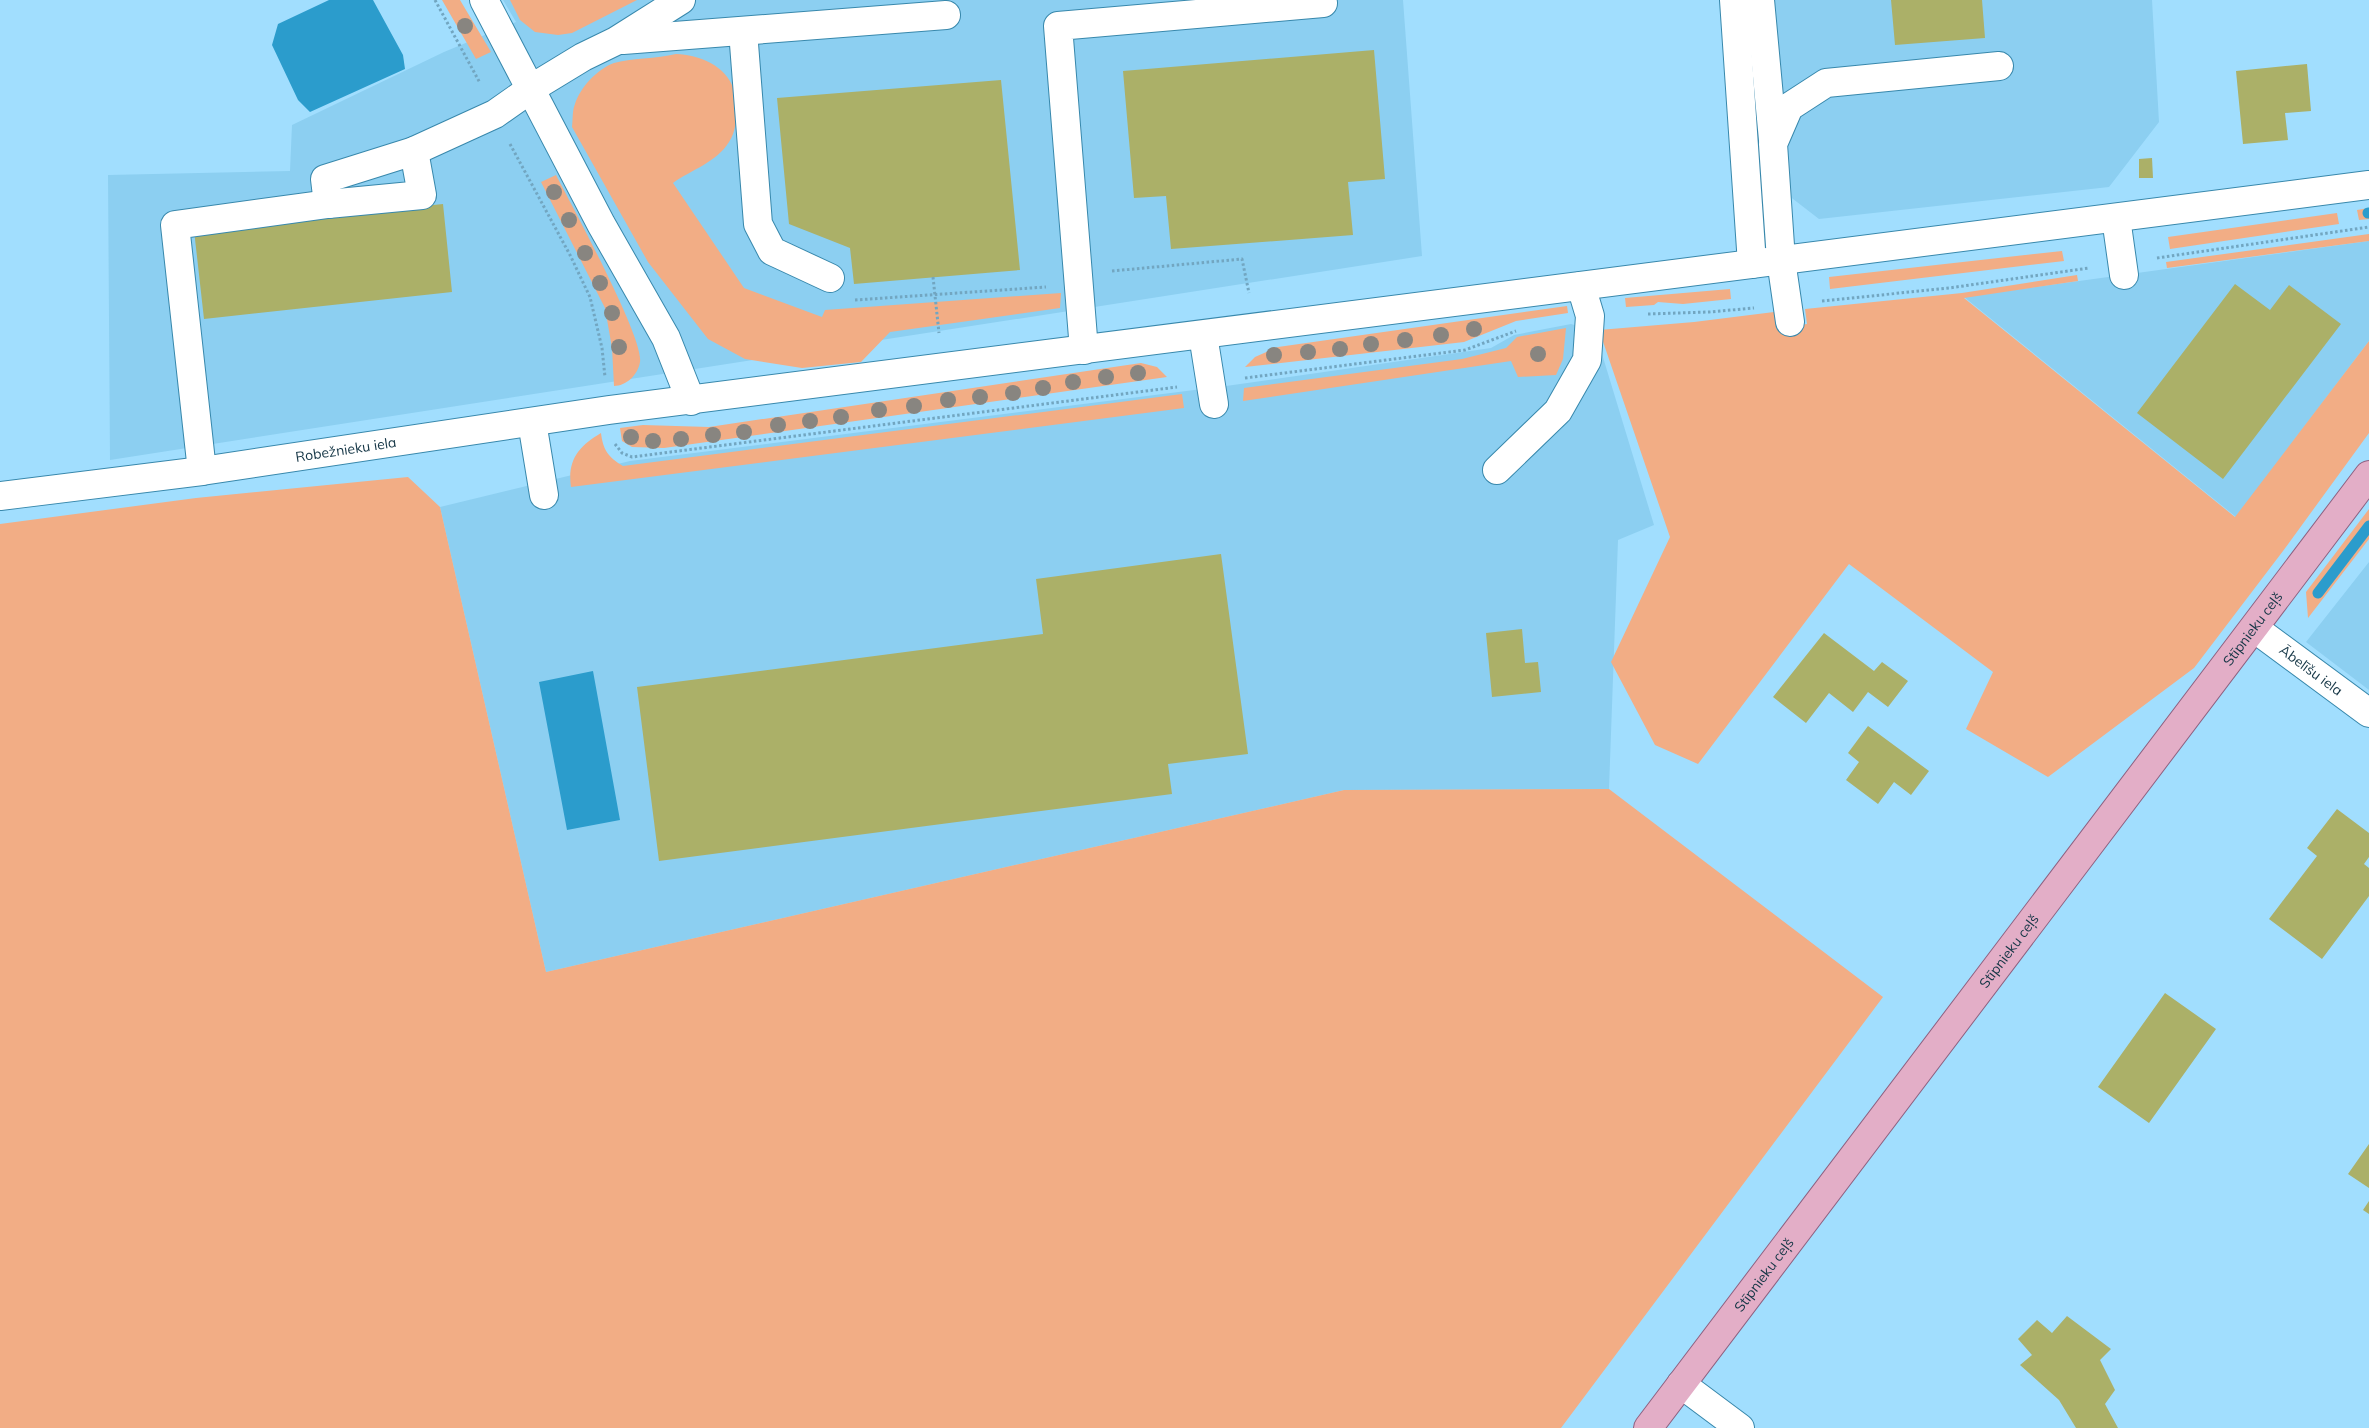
<svg xmlns="http://www.w3.org/2000/svg" width="2369" height="1428" viewBox="0 0 2369 1428" font-family="Mulish,sans-serif">
	<style>
		.built { fill: #8ccff1 }
		.green { fill: #f2ad85 }
		.water { fill: #2b9ccc }
		.lines { fill: none; stroke-linecap: round; stroke-linejoin: round }
		.stream { stroke: #2b9ccc; stroke-width: 11 }
		.building { fill: #abb068 }
		.minor-casing { stroke: #3888ac; stroke-width: 30 }
		.major-casing { stroke: #8e6181; stroke-width: 30 }
		.path { stroke: #72a6c1; stroke-width: 3; stroke-dasharray: 2.5 2.5; stroke-linecap: butt }
		.minor { stroke: #fff; stroke-width: 28 }
		.major { stroke: #e3aec7; stroke-width: 28 }
		.tree { fill: #888580 }
		.labels { text-anchor: middle; stroke-width: 4; stroke-linejoin: round; paint-order: stroke }
		.street-label { font-size: 14px; fill: #143545; stroke: #eff7fb }
	</style>
	<rect width="100%" height="100%" fill="#a1defe"/>
	<path class="built" d="M503 0H1403L1422 256 110 460 108 175 290 171 292 125 444 52 516 22Z
		M1768 0H2152L2159 122 2109 187 1819 219 1784 192Z
		M2369 241V341L2236 517 1964 297Z
		M1571 324 1595 331 1654 525 1618 540 1609 789 1344 790 546 972 440 507 630 461 1226 386 1491 348 1514 335Z
		M2369 562V690L2306 642Z"/>
	<path class="green" d="M442 0H460L491 52 476 59Z
		M510 0H637L572 33 558 35 535 32 520 20Z
		M676 54C699 55 726 65 734 90 736 95 735 103 736 109 736 121 736 131 729 142 717 162 691 170 673 183L744 288 822 317 825 310 1061 293 1060 308 890 332 861 362 802 368 745 359 708 339 648 262 572 127C573 120 572 111 575 104 580 88 597 69 614 63 630 58 657 59 676 54Z
		M556 175C571 204 644 338 640 362 638 375 626 386 614 386L612 348 605 308 541 182Z
		M2369 208V219L2359 220 2357 210Z
		M2337 213 2339 224 2170 249 2168 237Z
		M2369 234V241L2167 268 2166 262Z
		M2062 251 2064 261 1830 289 1829 277Z
		M2077 275 2078 281 1964 298 2235 517 2369 341V433L2283 551 2194 668 2048 777 1966 729 1993 672 1849 564 1698 764 1655 745 1611 662 1670 537 1599 330 1694 322 1774 312 1778 328 1807 324 1805 309 1962 293Z
		M1730 289 1731 299 1683 304 1658 302 1654 305 1626 307 1625 298Z
		M1567 306 1568 313 1516 321 1464 342 1245 367 1255 357 1278 347Z
		M1566 328 1563 359 1556 375 1518 377 1511 361 1243 401 1244 388 1462 359 1506 348 1517 337Z
		M1141 363 1157 367 1167 377 664 448 632 447 622 441 620 428 643 425 709 427Z
		M1182 394 1184 408 571 487C567 460 579 446 601 433 603 450 608 457 623 466Z
		M408 477 440 507 546 972 1344 790 1609 789 1883 997 1561 1428H0V524L196 498Z
		M2369 509V539L2308 618 2306 592Z"/>
	<path class="water" d="M329 0H373L403 55 405 69 310 112 298 100 272 45 278 24Z
		M593 671 620 820 567 830 539 682Z"/>
	<g class="lines">
		<path class="stream" d="M2368 213H2369
			M2318 593 2369 526"/>
	</g>
	<path class="building" d="M1891 0H1982L1985 38 1895 45Z
		M1374 50 1385 179 1348 182 1353 235 1171 249 1166 196 1134 198 1123 71Z
		M2307 64 2311 111 2285 113 2288 140 2243 144 2236 71Z
		M1001 80 1020 270 854 284 850 248 789 224 777 98Z
		M2152 158 2153 178H2139V159Z
		M443 204 452 292 204 319 194 230Z
		M2235 284 2270 310 2289 285 2341 324 2223 479 2137 413Z
		M1221 554 1248 754 1168 764 1172 794 659 861 637 687 1043 634 1036 579Z
		M1522 629 1525 663 1538 662 1541 692 1492 697 1486 633Z
		M1824 633 1874 671 1882 662 1908 681 1888 707 1868 692 1853 712 1829 693 1806 723 1773 697Z
		M1868 726 1929 771 1911 795 1894 782 1878 804 1846 780 1859 762 1848 753Z
		M2337 809 2369 833V857L2364 864 2369 868V896L2322 959 2269 919 2317 856 2307 848Z
		M2165 993 2216 1029 2149 1123 2098 1087Z
		M2369 1144V1188L2348 1174Z
		M2369 1201V1214L2363 1210Z
		M2067 1316 2111 1349 2100 1360 2115 1390 2105 1404 2118 1428H2076L2059 1400 2020 1365 2032 1355 2018 1339 2037 1320 2052 1333Z"/>
	<g class="lines">
		<g class="minor-casing">
			<g id="minor">
				<path d="M484 0 601 224 666 338 691 401"/>
				<path d="M1734 0 1752 264"/>
				<path d="M1760 0 1773 140"/>
				<path d="M743 31 758 224 772 251 830 278"/>
				<path d="M623 40 946 15"/>
				<path d="M328 204 325 179 414 151 495 114 532 88 583 57 616 41 681 0"/>
				<path d="M2116 218 2124 275"/>
				<path d="M1790 322 1781 260 1773 144 1789 107 1826 83 1999 66"/>
				<path d="M1203 335 1214 404"/>
				<path d="M1084 350 1058 26 1323 3"/>
				<path d="M532 422 544 495"/>
				<path d="M1497 470 1558 411 1587 360 1590 316 1581 286"/>
				<path d="M202 471 175 225 328 204 422 195 414 151"/>
				<path id="s1" d="M0 496 202 471 609 410 2369 185"/>
				<path id="s2" d="M2254 628 2369 713"/>
				<path d="M1681 1384 1740 1428"/>
			</g>
		</g>
		<g class="major-casing">
			<g id="major">
				<path id="s3" d="M1648 1428 2369 475"/>
			</g>
		</g>
		<path class="path" d="M435 0 480 83
			M510 144 570 255 590 297 602 348 605 377
			M2157 258 2369 227
			M1112 271 1242 259 1249 293
			M933 277 939 333
			M855 300 1046 287
			M1822 301 1949 288 2089 268
			M1648 314 1709 312 1754 308
			M1245 378 1465 350 1516 331
			M615 444 622 453 632 457 1177 387"/>
		<use href="#minor" class="minor"/>
		<use href="#major" class="major"/>
	</g>
	<g class="tree">
		<circle cx="465" cy="26" r="8"/>
		<circle cx="554" cy="192" r="8"/>
		<circle cx="569" cy="220" r="8"/>
		<circle cx="585" cy="253" r="8"/>
		<circle cx="600" cy="283" r="8"/>
		<circle cx="612" cy="313" r="8"/>
		<circle cx="1474" cy="329" r="8"/>
		<circle cx="1441" cy="335" r="8"/>
		<circle cx="1405" cy="340" r="8"/>
		<circle cx="1371" cy="344" r="8"/>
		<circle cx="619" cy="347" r="8"/>
		<circle cx="1340" cy="349" r="8"/>
		<circle cx="1308" cy="352" r="8"/>
		<circle cx="1538" cy="354" r="8"/>
		<circle cx="1274" cy="355" r="8"/>
		<circle cx="1138" cy="373" r="8"/>
		<circle cx="1106" cy="377" r="8"/>
		<circle cx="1073" cy="382" r="8"/>
		<circle cx="1043" cy="388" r="8"/>
		<circle cx="1013" cy="393" r="8"/>
		<circle cx="980" cy="397" r="8"/>
		<circle cx="948" cy="400" r="8"/>
		<circle cx="914" cy="406" r="8"/>
		<circle cx="879" cy="410" r="8"/>
		<circle cx="841" cy="417" r="8"/>
		<circle cx="810" cy="421" r="8"/>
		<circle cx="778" cy="425" r="8"/>
		<circle cx="744" cy="432" r="8"/>
		<circle cx="713" cy="435" r="8"/>
		<circle cx="631" cy="437" r="8"/>
		<circle cx="681" cy="439" r="8"/>
		<circle cx="653" cy="441" r="8"/>
	</g>
	<g class="labels">
		<g class="street-label">
			<text dy="5" stroke="none"><textPath href="#s1" startOffset="349">Robežnieku iela</textPath></text>
			<text dy="5" stroke="none"><textPath href="#s3" startOffset="1002">Stīpnieku ceļš</textPath></text>
			<text dy="5" stroke="none"><textPath href="#s2" startOffset="71">Ābelīšu iela</textPath></text>
			<text dy="5" stroke="none"><textPath href="#s3" startOffset="598">Stīpnieku ceļš</textPath></text>
			<text dy="5" stroke="none"><textPath href="#s3" startOffset="192">Stīpnieku ceļš</textPath></text>
		</g>
	</g>
</svg>
